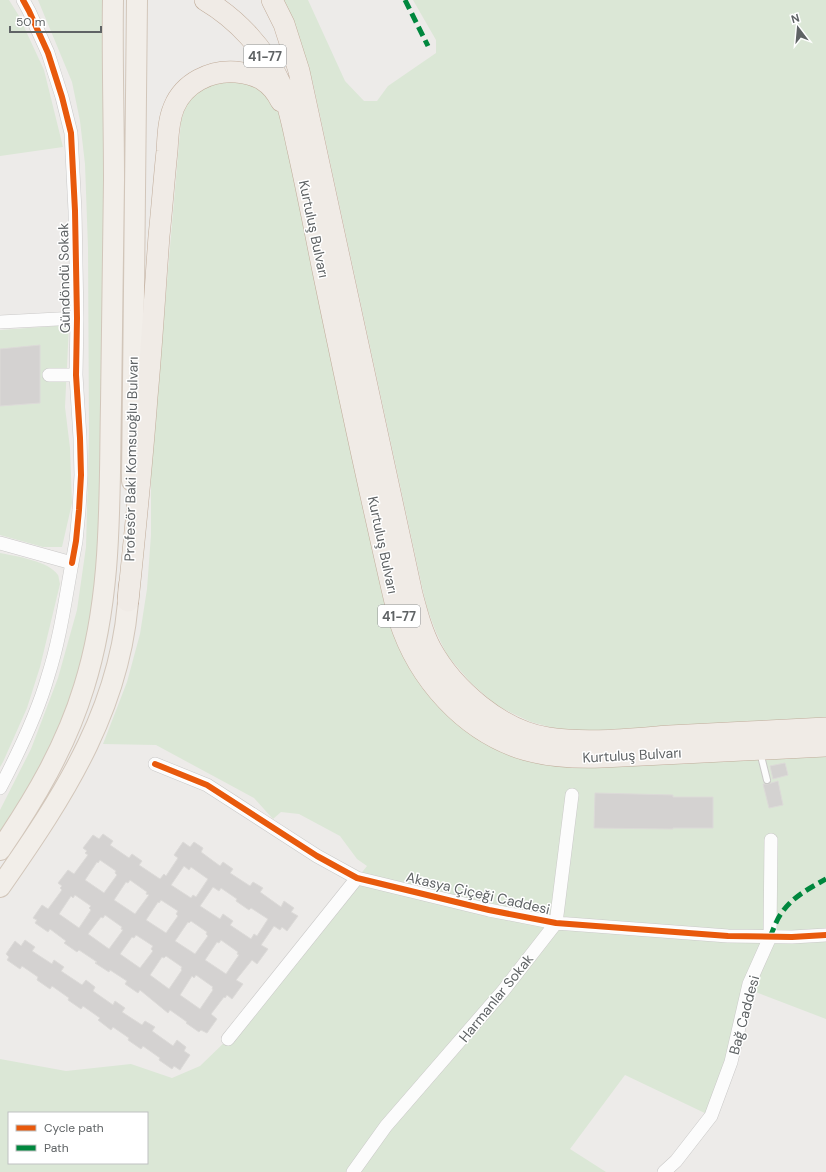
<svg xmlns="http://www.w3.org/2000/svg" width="826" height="1172" viewBox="0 0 826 1172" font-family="'DM Sans',sans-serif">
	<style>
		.green { fill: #dbe7d6; fill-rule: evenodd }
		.building { fill: #d4d2d1; stroke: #dcdad8; fill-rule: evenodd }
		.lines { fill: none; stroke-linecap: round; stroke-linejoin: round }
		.service-casing { stroke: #cac9c8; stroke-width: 8 }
		.minor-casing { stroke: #cac9c8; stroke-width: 14 }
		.primary-casing { stroke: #d2c6ba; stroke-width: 22 }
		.trunk-casing { stroke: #c0ac9a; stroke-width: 22 }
		.service { stroke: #fcfcfc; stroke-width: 6 }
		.minor { stroke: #fcfcfc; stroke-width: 13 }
		.primary { stroke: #f2eee9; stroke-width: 20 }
		.trunk { stroke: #f0ebe6; stroke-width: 21 }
		.quiet { stroke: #00873e; stroke-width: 5; stroke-dasharray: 10 5; stroke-linecap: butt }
		.cycleway-casing { stroke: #fff; stroke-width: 8 }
		.cycleway { stroke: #e8590c; stroke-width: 6 }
		.labels { text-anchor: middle; stroke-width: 3; stroke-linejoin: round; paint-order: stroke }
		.shield { fill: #fff; stroke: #8f9293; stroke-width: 1 }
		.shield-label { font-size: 13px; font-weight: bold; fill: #5f6365 }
		.street-label { font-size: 14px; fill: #5f6365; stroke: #fff }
	</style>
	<rect width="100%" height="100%" fill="#edebe9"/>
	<path class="green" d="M0 0H9L19 16 44 70 63 147 0 156Z
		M38 0H102L104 72V427L97 607 61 731 0 839V810L31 749 58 678 77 610 86 547 89 432 88 248 85 164 80 121 72 82Z
		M282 0H308L345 81 364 101H377L388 86 436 53V40L413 0H826V719L581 731 561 730 531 722 497 706 471 683 447 655 436 632 427 608 421 582 313 83 299 38Z
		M216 79 256 82 272 97 282 121 302 218 345 412 466 726 826 754V1019L748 989 711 1116 625 1075 570 1149 606 1172H0V1059L66 1071 131 1064 172 1078 200 1066 228 1039 367 866 357 859 340 836 299 814 281 812 273 819 254 798 156 745 103 744 127 682 140 634 147 589 151 535V465L181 121 187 101ZM9 1113H147V1163H9Z
		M69 325 65 407 70 448 72 503 62 547H43L0 535V330Z
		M0 553C15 556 49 561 58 575 59 577 59 581 60 584L40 667 27 708 3 762 0 767Z"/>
	<path class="building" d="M40 345V403L0 406V349Z
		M785 763 788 775 773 779 770 766Z
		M778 781 783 805 769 808 763 784H768Z
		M595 793 673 795V797H713V828H673V829L594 828Z
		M103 834 113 841 110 845 129 858 132 854 142 861 139 865 160 879 164 874 166 876 178 858 174 855 183 842 190 847 194 842 203 848 201 852 220 866 223 862 233 869 230 873 250 886 253 882 263 888 260 892 281 907 284 901 294 908 291 912 298 916 287 931 282 927 280 930 274 926 261 945 268 949 257 964 252 960 236 980 243 984 232 999 227 995 225 998 224 997 211 1014 217 1019 207 1033 201 1030 199 1032 186 1023 187 1022 170 1010 168 1013 140 990 138 993 125 984 127 981 110 970 109 972 95 963 97 962 79 950 77 952 64 943 66 941 50 929 48 932 35 923 37 920 33 918 42 905 48 909 62 890 60 888 62 886 58 883 68 870 74 874 88 855 85 853 87 851 83 848 93 835 99 839ZM100 860 116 871 115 873 117 875 104 893 85 880 97 862 98 863ZM184 866 189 870 191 867 208 879 196 897 193 895 191 898 171 885ZM130 880 147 892 146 894 149 895 135 914 114 900 126 882 128 883ZM213 887 219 891 221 888 237 899 236 901 249 910 251 908 268 919 257 936 254 934 251 939 230 925 233 921 223 914 220 919 200 906ZM75 895 91 906 89 908 91 910 79 928 59 914 71 896 73 898ZM161 900 178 911 176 914 178 916 166 933 146 920 158 902 159 903ZM105 915 122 927 121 929 123 930 109 949 88 934 101 917 103 918ZM191 921 207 932 206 934 208 936 195 954 175 941 188 922 189 923ZM136 935 153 946 151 949 153 951 140 968 120 954 132 937 134 938ZM221 940 238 952 237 954 239 955 226 974 205 960 217 942 219 943ZM166 956 182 967 181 969 182 970 169 989 150 975 162 957 164 958ZM196 975 213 987 212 988 213 990 200 1009 180 995 192 976 194 978Z
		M25 940 35 947 32 951 52 964 54 960 64 967 61 971 82 985 86 980 95 987 93 991 113 1005 115 1001 125 1008 122 1012 142 1025 145 1021 155 1027 152 1031 173 1046 177 1040 186 1047 184 1051 190 1055 180 1070 174 1066 172 1069 159 1060 160 1058 143 1046 141 1049 128 1040 129 1038 113 1027 111 1030 98 1020 100 1018 83 1006 81 1009 68 1000 69 998 52 986 50 989 37 980 38 977 22 966 20 969 7 960 9 957 6 954 15 941 21 946Z"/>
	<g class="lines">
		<g class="service-casing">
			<path id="service" d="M760 752 767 780"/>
		</g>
		<g class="minor-casing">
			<path id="minor" d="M23 0 29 11 48 53 62 97 71 133 75 211 77 318 76 375 80 438 81 475 79 510 76 541 72 563
				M0 322 77 318
				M49 375H76
				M0 543 72 563C65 601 60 639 48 676 37 715 19 752 0 788
				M155 764 207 785 317 856 357 878 489 910 556 923 728 936 792 937 826 935
				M228 1039 357 878
				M353 1172 386 1126 503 991 556 923 572 795
				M664 1172 676 1161 711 1116 731 1062 749 984 770 937 771 840"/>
		</g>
		<g class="primary-casing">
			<path id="primary" d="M132 481 137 0
				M0 850C35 799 66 746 84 687 113 595 109 499 111 404 112 329 113 255 114 180 114 120 112 60 113 0
				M0 887C65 794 125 703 129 585"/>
		</g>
		<g class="trunk-casing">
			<path id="trunk" d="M205 0C237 19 265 49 280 83 289 104 293 128 298 150 307 190 315 231 323 271 347 387 372 504 399 619 418 679 465 732 526 750 551 757 576 758 602 757L826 746
				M272 0 284 24 299 71 412 594C417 613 422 632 431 649 453 689 501 731 548 738 587 744 629 739 669 736 721 733 774 731 826 728
				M128 601C135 533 142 465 147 397 152 343 155 290 159 236 162 208 164 179 167 151 168 137 168 121 174 107 184 83 210 70 236 72 257 74 271 81 281 101"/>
		</g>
		<use href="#service" class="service"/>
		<use href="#minor" class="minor"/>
		<use href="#primary" class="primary"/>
		<use href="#trunk" class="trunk"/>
		<path class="quiet" d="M405 0 428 46
			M770 937C774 928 777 918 783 911 794 896 810 888 826 879"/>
		<g class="cycleway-casing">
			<path id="cycleway" d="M23 0 29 11 48 53 62 97 71 133 75 211 77 318 76 375 80 438 81 475 79 510 76 541 72 563
				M155 764 207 785 317 856 357 878 489 910 556 923 728 936 792 937 826 935"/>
		</g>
		<use href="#cycleway" class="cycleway"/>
	</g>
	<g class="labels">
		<g class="shield">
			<rect x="244" y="45" width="42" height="22" rx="3"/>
			<rect x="378" y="605" width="42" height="22" rx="3"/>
		</g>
		<g class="shield-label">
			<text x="265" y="61">41-77</text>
			<text x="399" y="621">41-77</text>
		</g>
		<g class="street-label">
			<text transform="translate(314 229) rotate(78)" y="5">Kurtuluş Bulvarı</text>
			<text transform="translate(64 278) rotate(-91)" y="5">Gündöndü Sokak</text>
			<text transform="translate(131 459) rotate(-89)" y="5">Profesör Baki Komsuoğlu Bulvarı</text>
			<text transform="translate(383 545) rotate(78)" y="5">Kurtuluş Bulvarı</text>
			<text transform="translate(632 755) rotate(-3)" y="5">Kurtuluş Bulvarı</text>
			<text transform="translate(478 893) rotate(13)" y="5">Akasya Çiçeği Caddesi</text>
			<text transform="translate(496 998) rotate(-51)" y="5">Harmanlar Sokak</text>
			<text transform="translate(744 1015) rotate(-75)" y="5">Bağ Caddesi</text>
		</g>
	</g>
	<rect x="8" y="1112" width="140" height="52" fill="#ffffff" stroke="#bfc1c1"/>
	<rect x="16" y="1125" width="20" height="6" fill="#e8590c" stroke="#bfc1c1"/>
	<text x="44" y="1132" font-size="12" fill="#5f6365">Cycle path</text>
	<rect x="16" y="1145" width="20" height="6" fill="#00873e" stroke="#bfc1c1"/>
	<text x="44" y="1152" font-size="12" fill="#5f6365">Path</text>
	<g transform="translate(798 28) rotate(344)" stroke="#ffffff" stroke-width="3" paint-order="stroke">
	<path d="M0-3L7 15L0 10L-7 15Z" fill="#5f6365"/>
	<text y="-6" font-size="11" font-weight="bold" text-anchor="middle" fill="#5f6365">N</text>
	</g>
	<path d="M10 26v6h91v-6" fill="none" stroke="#5f6365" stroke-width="2"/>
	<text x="16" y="26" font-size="12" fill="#5f6365" stroke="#ffffff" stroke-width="3" paint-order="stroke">50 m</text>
</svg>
